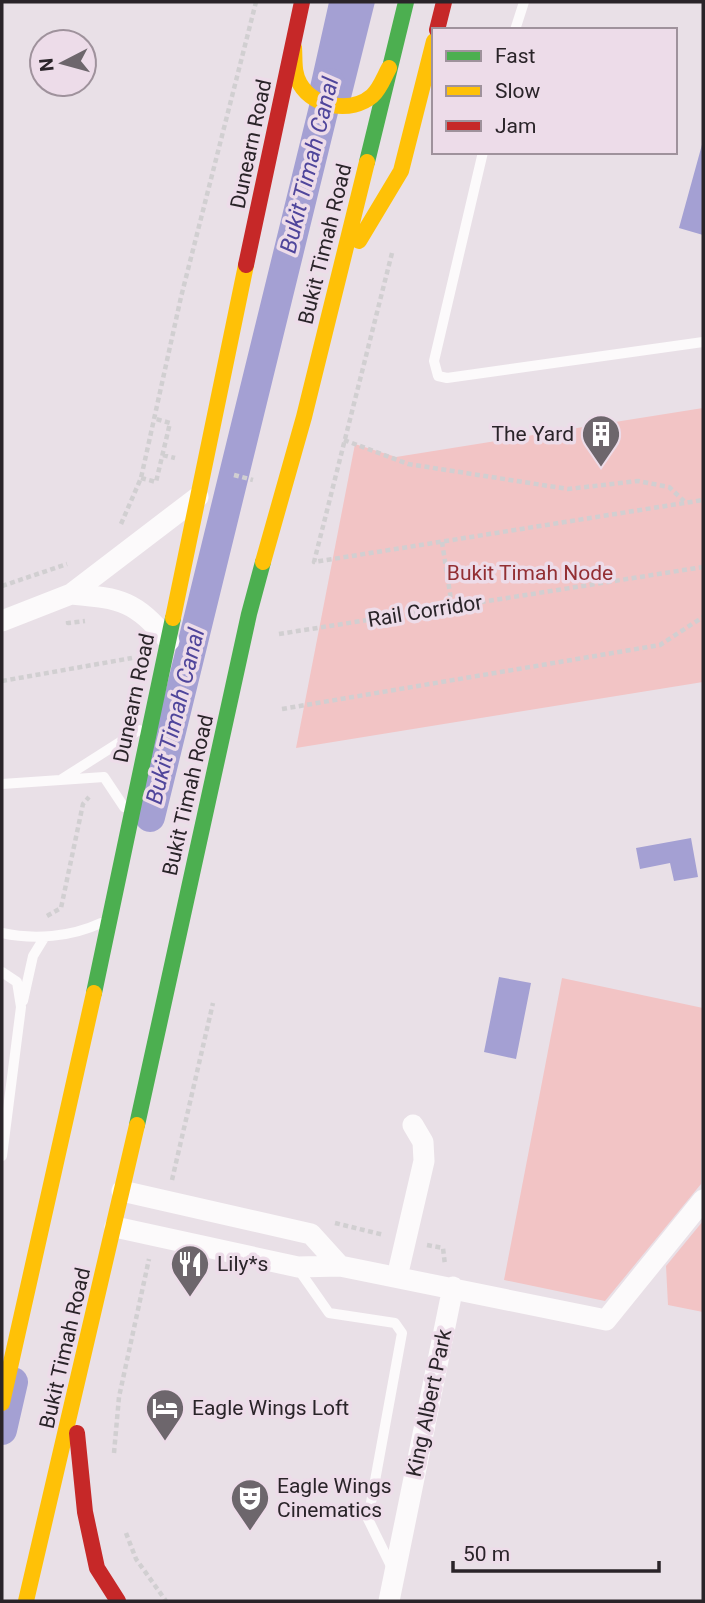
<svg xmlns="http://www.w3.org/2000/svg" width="705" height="1603" viewBox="0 0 705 1603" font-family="Roboto,sans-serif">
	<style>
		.green { fill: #f2c4c5 }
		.water { fill: #a4a0d3 }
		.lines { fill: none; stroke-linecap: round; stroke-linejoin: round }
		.canal { stroke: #a4a0d3; stroke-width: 30 }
		.path { stroke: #d1cfd1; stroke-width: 4.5; stroke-dasharray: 5 3.5; stroke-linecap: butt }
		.lane { stroke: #fcfafb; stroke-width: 10 }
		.street { stroke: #fcfafb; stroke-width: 21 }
		.fast { stroke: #4caf50; stroke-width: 16 }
		.slow { stroke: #ffc107; stroke-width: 16 }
		.jam { stroke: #c62828; stroke-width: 16 }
		.labels { text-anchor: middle; stroke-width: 7; stroke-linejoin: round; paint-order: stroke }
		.street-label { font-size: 21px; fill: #2a2429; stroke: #eddce9 }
		.poi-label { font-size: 21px; fill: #2a2429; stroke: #eddce9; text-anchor: start }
		.park-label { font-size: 21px; fill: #932f33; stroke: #eddce9 }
		.water-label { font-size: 23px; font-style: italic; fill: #4f459b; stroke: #eddce9 }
	</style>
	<rect width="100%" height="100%" fill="#e9e0e7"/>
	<path class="green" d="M703 408V682L296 748 355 444 396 457Z
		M562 978 703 1008 701 1184 605 1301 504 1280Z
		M703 1221V1312L668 1305 666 1266Z"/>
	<path class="water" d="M329 2H375L350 102 307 100Z
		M703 141V235L679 228Z
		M691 838 698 877 674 881 670 863 640 869 636 848Z
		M499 977 531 983 516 1059 484 1052Z"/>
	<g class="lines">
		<path class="canal" d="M150 817 330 83
			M2 1430 13 1382"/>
		<path class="path" d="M392 253 314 562 703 500
			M344 440 408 464 568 489 638 481 669 487 684 501
			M163 455 175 458
			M234 475 253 480
			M141 478 156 482 170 423 156 419
			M121 524 141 478 181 297 256 2
			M442 542 452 606
			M2 586 67 564
			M68 621V623L85 621
			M279 634 703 567
			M2 681 132 658
			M282 709 660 645 703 617
			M47 916 61 908 83 804 89 797
			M172 1180 213 1003
			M335 1223 384 1235
			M427 1245 443 1248 445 1265
			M114 1453 119 1397 149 1259
			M126 1533 136 1559 166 1601"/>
		<path class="lane" d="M515 30 524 2
			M483 152 434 361 438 376 447 378 703 342
			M104 777 124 807
			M62 779 139 730
			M2 784 104 777
			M2 933C34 940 71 937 101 923
			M2 972 17 982 21 1007 2 1156
			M23 1001 33 956 44 938
			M296 1266 329 1313 395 1323 402 1333 368 1519 393 1570"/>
		<path class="street" d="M71 594C123 599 134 600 169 641
			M2 621 71 594 198 497
			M122 1191 311 1234 340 1266
			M115 1227 298 1267 340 1266 606 1320 703 1200
			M397 1277 424 1161 423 1142 413 1125
			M389 1601 453 1287"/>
		<path class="fast" d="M367 162 406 2
			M94 993 173 618
			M137 1125 249 614 263 562"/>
		<path class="slow" d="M294 47C295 60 293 73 300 84 314 108 352 113 372 96 380 89 384 77 389 68
			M359 241 401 171 434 41
			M263 562 304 417 367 162
			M173 618 246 265
			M2 1403 94 993
			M26 1601 137 1125"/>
		<path class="jam" d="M437 30 444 2
			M246 265 302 2
			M77 1433 85 1512 97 1568 118 1601"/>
	</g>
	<defs>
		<g id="building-pin" transform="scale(2.0125)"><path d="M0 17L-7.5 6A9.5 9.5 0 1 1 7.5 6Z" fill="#6d666c" stroke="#eddce9"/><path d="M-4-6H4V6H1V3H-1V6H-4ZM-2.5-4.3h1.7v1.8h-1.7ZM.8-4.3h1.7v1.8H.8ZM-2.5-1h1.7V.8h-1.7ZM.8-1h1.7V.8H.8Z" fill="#fff"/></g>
		<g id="restaurant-pin" transform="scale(2.0125)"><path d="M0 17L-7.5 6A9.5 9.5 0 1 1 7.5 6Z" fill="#6d666c" stroke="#eddce9"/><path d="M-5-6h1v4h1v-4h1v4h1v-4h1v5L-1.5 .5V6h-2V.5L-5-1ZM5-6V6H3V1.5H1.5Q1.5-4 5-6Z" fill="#fff"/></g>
		<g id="hotel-pin" transform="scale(2.0125)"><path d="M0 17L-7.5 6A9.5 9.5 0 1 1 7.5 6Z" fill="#6d666c" stroke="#eddce9"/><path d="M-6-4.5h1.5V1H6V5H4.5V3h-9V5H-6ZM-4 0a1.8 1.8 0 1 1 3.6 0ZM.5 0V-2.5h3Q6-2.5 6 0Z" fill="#fff"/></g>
		<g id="theatre-pin" transform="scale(2.0125)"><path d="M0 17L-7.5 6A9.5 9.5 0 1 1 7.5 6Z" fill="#6d666c" stroke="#eddce9"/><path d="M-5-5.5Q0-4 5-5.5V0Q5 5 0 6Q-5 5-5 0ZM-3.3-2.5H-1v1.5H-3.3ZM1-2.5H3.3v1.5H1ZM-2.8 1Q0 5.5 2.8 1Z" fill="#fff"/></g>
	</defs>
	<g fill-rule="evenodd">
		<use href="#building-pin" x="601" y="434"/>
		<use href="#restaurant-pin" x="190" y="1264"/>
		<use href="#hotel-pin" x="165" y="1408"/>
		<use href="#theatre-pin" x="250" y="1498"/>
	</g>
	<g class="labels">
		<g class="street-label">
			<text transform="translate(251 144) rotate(-78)" y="7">Dunearn Road</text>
			<text transform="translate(325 244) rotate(-76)" y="7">Bukit Timah Road</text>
			<text transform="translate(425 611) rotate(-9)" y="7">Rail Corridor</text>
			<text transform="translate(134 698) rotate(-78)" y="7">Dunearn Road</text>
			<text transform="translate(188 795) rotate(-77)" y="7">Bukit Timah Road</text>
			<text transform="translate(65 1348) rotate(-77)" y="7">Bukit Timah Road</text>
			<text transform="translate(429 1403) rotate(-78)" y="7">King Albert Park</text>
		</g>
		<g class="poi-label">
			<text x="574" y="441" text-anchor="end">The Yard</text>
			<text x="217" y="1271">Lily*s</text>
			<text x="192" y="1415">Eagle Wings Loft</text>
			<text x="277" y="1493">Eagle Wings<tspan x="277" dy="24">Cinematics</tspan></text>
		</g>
		<g class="park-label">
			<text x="530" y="580">Bukit Timah Node</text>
		</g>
		<g class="water-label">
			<text transform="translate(309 165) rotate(-76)" y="8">Bukit Timah Canal</text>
			<text transform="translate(175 716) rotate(-76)" y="8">Bukit Timah Canal</text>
		</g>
	</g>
	<rect width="705" height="1603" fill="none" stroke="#2a2429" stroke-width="7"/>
	<rect x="432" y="28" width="245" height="126" fill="#eddce9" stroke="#9f929c" stroke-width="2"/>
	<rect x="446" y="51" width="35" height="10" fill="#4caf50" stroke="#9f929c" stroke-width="2"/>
	<text x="495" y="63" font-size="21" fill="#2a2429">Fast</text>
	<rect x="446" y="86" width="35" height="10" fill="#ffc107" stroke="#9f929c" stroke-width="2"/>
	<text x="495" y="98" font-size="21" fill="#2a2429">Slow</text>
	<rect x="446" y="121" width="35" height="10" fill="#c62828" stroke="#9f929c" stroke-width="2"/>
	<text x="495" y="133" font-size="21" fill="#2a2429">Jam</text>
	<g transform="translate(63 63) rotate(264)"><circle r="33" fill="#eddce9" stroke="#9f929c" stroke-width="2"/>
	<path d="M0-5L12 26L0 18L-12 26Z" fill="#6d666c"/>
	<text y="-10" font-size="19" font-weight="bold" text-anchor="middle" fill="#2a2429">N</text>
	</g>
	<path d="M453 1561v10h206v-10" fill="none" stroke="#2a2429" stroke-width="3.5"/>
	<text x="463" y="1561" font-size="21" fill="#2a2429" stroke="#eddce9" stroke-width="5" paint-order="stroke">50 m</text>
</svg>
